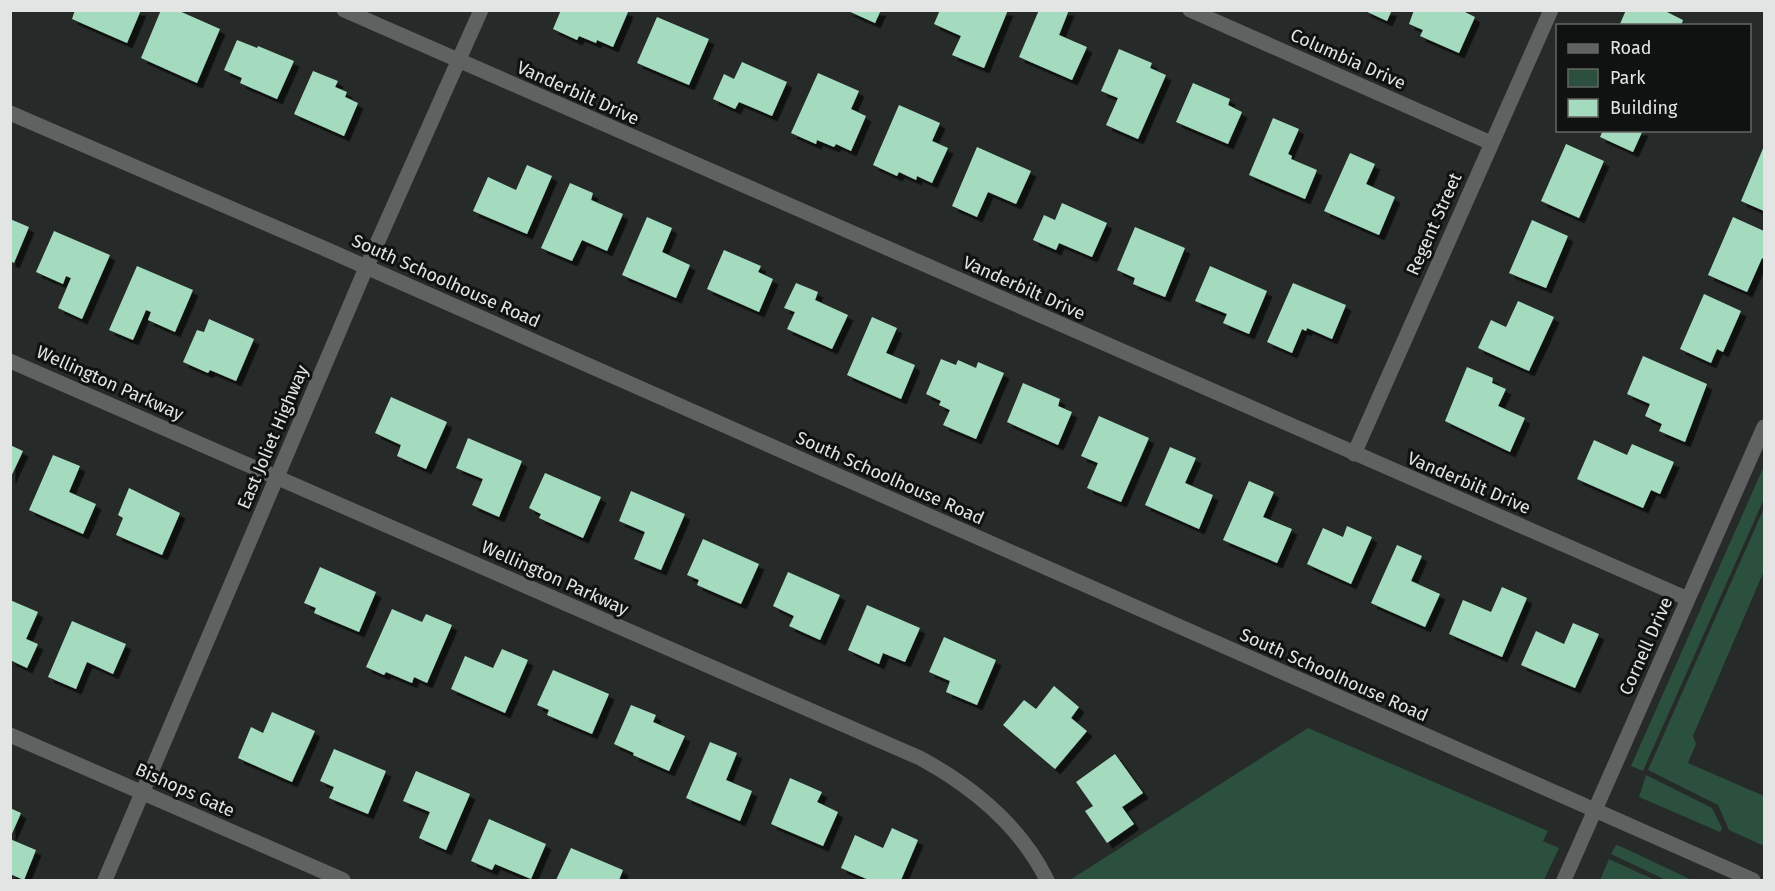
<svg xmlns="http://www.w3.org/2000/svg" width="1775" height="891" viewBox="0 0 1775 891" font-family="'Fira Sans',sans-serif">
	<style>
		.green { fill: #2b503e }
		.building { fill: #a4dbbe; filter: url(#shadow) }
		.lines { fill: none; stroke-linecap: round; stroke-linejoin: round }
		.minor { stroke: #606261; stroke-width: 15 }
		.tertiary { stroke: #606261; stroke-width: 15 }
		.labels { text-anchor: middle; stroke-width: 6; stroke-linejoin: round; paint-order: stroke }
		.street-label { font-size: 18px; fill: #e2e5e3; stroke: #101211 }
	</style>
	<defs>
		<filter id="shadow"><feDropShadow dx="5.5" dy="5.5" stdDeviation="0" flood-color="#0009"/></filter>
	</defs>
	<rect width="100%" height="100%" fill="#262a28"/>
	<path class="green" d="M1764 466V499L1646 764 1643 771 1631 766Z
		M1764 508V571L1693 736 1696 744 1688 763 1764 796V846L1729 830 1718 805 1648 770Z
		M1308 728 1548 831 1543 841 1559 848 1544 880H1070Z
		M1646 775 1712 808 1722 828 1720 832 1639 797Z
		M1616 845 1622 847 1692 880H1666L1611 854Z
		M1609 859 1655 880H1656H1600Z"/>
	<path class="building" d="M75 10H141L127 43 72 19Z
		M161 10H177L220 29 197 83 141 58Z
		M561 10H625L628 12 613 47 597 40 596 43 579 36 577 40 553 29Z
		M846 10H881L875 23Z
		M940 10H1008L984 68 952 55 961 36 934 24Z
		M1039 10H1069L1059 35 1087 47 1072 80 1019 57Z
		M1363 10H1392L1387 21Z
		M1414 10H1461L1475 17 1459 53 1420 36 1423 30 1409 24Z
		M1626 10H1663L1683 20 1681 26H1622L1620 24Z
		M657 17 709 39 689 85 637 63Z
		M237 40 257 48 258 46 294 61 277 99 240 83 242 78 224 70Z
		M1119 49 1152 63 1150 68 1166 75 1138 139 1106 125 1118 98 1101 91Z
		M742 62 787 82 772 116 739 102 735 109 713 99 724 74 734 79Z
		M313 71 338 81 335 87 347 92 345 97 358 103 344 136 294 114Z
		M818 73 859 91 851 109 866 116 851 151 836 144 834 147 817 140 816 144 791 133Z
		M1193 83 1230 99 1228 105 1242 112 1228 144 1176 122Z
		M899 105 940 123 932 141 948 148 932 183 917 176 916 180 899 172 897 176 873 165Z
		M1273 118 1299 129 1288 154 1292 156 1291 159 1317 170 1305 199 1249 175Z
		M1603 130H1643L1633 152 1600 137Z
		M1566 144 1604 161 1579 218 1541 201Z
		M1764 146V211L1741 201Z
		M977 147 1031 171 1016 204 988 192 977 217 952 206Z
		M1350 153 1375 164 1366 184 1395 197 1379 235 1324 211Z
		M527 165 552 176 527 234 473 211 488 177 516 190Z
		M570 183 593 193 591 200 623 214 607 251 582 240 572 261 541 248Z
		M1062 203 1107 223 1092 257 1059 243 1056 250 1033 240 1044 215 1055 220Z
		M647 217 672 228 662 252 690 265 676 298 622 275Z
		M1733 217 1764 231V259L1762 258 1747 292 1708 275Z
		M10 219 29 227 14 263 10 261Z
		M1532 220 1568 236 1546 288 1509 273Z
		M1135 227 1185 248 1165 297 1133 284 1135 278 1117 270Z
		M54 231 110 255 82 319 58 308 71 278 66 276 63 284 36 272Z
		M724 250 761 266 758 272 773 279 759 312 707 289Z
		M137 266 193 290 175 332 148 320 151 312 146 310 133 340 109 330Z
		M1210 266 1267 291 1249 334 1223 323 1227 314 1195 301Z
		M796 283 818 292 815 300 848 315 832 349 787 329 795 312 784 308Z
		M1293 283 1346 305 1332 339 1307 328 1306 331 1302 329 1292 353 1267 342Z
		M1704 294 1741 311 1723 352 1717 349 1711 363 1680 349Z
		M1518 301 1554 317 1529 371 1478 348 1491 320 1506 327Z
		M872 317 897 328 886 353 915 365 901 399 847 375Z
		M209 319 254 339 236 381 210 370 208 373 183 362 197 330 204 332Z
		M1643 356 1707 384 1685 442 1659 431 1662 424 1645 416 1650 404 1627 394Z
		M941 359 956 365 958 360 976 368 978 362 1004 373 976 439 943 425 950 410 939 405 941 401 926 394Z
		M1467 367 1493 378 1492 383 1506 389 1498 406 1525 418 1510 452 1445 421Z
		M1023 383 1060 399 1058 406 1072 412 1058 445 1007 422Z
		M391 397 447 422 426 469 397 456 401 445 375 433Z
		M1099 416 1149 438 1121 502 1087 488 1098 463 1081 456Z
		M468 438 522 461 499 517 472 505 483 479 456 468Z
		M1594 440 1627 455 1632 444 1674 462 1660 494 1651 490 1643 508 1577 479Z
		M10 445 23 451 10 479Z
		M1170 447 1196 458 1185 483 1213 495 1199 529 1145 505Z
		M53 455 80 466 69 492 96 504 83 534 29 510Z
		M545 473 601 497 583 538 539 518 541 514 529 508Z
		M1249 481 1274 492 1263 517 1292 529 1277 563 1223 540Z
		M129 488 180 513 162 555 116 535 123 518 118 515Z
		M631 491 685 514 661 570 634 559 645 532 619 521Z
		M1347 526 1372 537 1351 584 1307 564 1323 528 1343 537Z
		M703 539 759 564 741 604 697 585 699 580 687 575Z
		M1397 545 1422 556 1411 581 1440 594 1425 627 1371 603Z
		M320 567 376 592 359 632 314 613 316 608 304 603Z
		M788 572 840 595 820 640 789 626 794 616 773 606Z
		M1502 587 1527 598 1502 657 1449 634 1463 600 1491 612Z
		M10 600 38 612 26 639 38 644 27 668 10 660Z
		M867 605 920 628 905 662 883 653 879 664 848 650Z
		M392 609 422 622 426 614 452 625 427 683 414 677 412 683 386 672 384 675 366 667Z
		M72 621 126 644 113 674 87 662 76 689 48 677Z
		M1573 623 1599 634 1575 688 1521 665 1536 631 1564 644Z
		M944 637 996 660 977 705 946 692 950 681 929 672Z
		M502 649 528 660 505 713 451 689 465 656 493 668Z
		M553 670 609 694 592 734 547 715 549 710 537 705Z
		M1054 686 1079 707 1071 718 1087 731 1055 769 1003 725 1024 700 1036 709Z
		M631 705 656 715 653 722 685 736 669 771 633 755 634 753 614 744Z
		M272 712 315 731 292 782 238 758 251 727 263 733Z
		M710 742 737 753 726 780 752 791 740 821 686 798Z
		M334 749 386 771 368 814 329 798 334 787 320 781Z
		M1115 754 1143 793 1122 807 1134 824 1107 843 1085 811 1093 806 1076 782Z
		M416 771 470 794 446 850 419 838 430 812 403 801Z
		M790 778 822 792 817 802 838 812 823 846 771 824Z
		M10 808 21 813 11 836H10Z
		M489 819 546 844 531 879 495 864 492 870 471 861Z
		M892 828 918 840 901 880H869L841 868 855 835 883 848Z
		M10 839 36 850 24 880 10 874Z
		M571 848 623 870 619 880H556Z"/>
	<g class="lines">
		<path class="minor" d="M344 10 1688 599
			M1190 10 1491 143
			M10 361 920 758C973 787 1020 825 1047 880
			M1354 454 1551 10
			M10 735 343 880
			M105 880 366 268 481 10
			M1564 880 1764 427"/>
		<path class="tertiary" d="M10 113 330 251 1753 880"/>
	</g>
	<g class="labels">
		<g class="street-label">
			<text transform="translate(1348 59) rotate(24)" y="6">Columbia Drive</text>
			<text transform="translate(578 93) rotate(24)" y="6">Vanderbilt Drive</text>
			<text transform="translate(1434 224) rotate(-66)" y="6">Regent Street</text>
			<text transform="translate(446 281) rotate(24)" y="6">South Schoolhouse Road</text>
			<text transform="translate(1024 288) rotate(24)" y="6">Vanderbilt Drive</text>
			<text transform="translate(110 383) rotate(24)" y="6">Wellington Parkway</text>
			<text transform="translate(273 437) rotate(-67)" y="6">East Joliet Highway</text>
			<text transform="translate(890 478) rotate(24)" y="6">South Schoolhouse Road</text>
			<text transform="translate(1469 483) rotate(23)" y="6">Vanderbilt Drive</text>
			<text transform="translate(555 578) rotate(24)" y="6">Wellington Parkway</text>
			<text transform="translate(1646 646) rotate(-66)" y="6">Cornell Drive</text>
			<text transform="translate(1334 675) rotate(24)" y="6">South Schoolhouse Road</text>
			<text transform="translate(185 790) rotate(24)" y="6">Bishops Gate</text>
		</g>
	</g>
	<rect width="1775" height="891" fill="none" stroke="#e2e5e3" stroke-width="24"/>
	<rect x="1556" y="24" width="195" height="108" fill="#101211" stroke="#646665" stroke-width="1.5"/>
	<rect x="1568" y="44" width="30" height="9" fill="#606261" stroke="#646665" stroke-width="1.5"/>
	<text x="1610" y="54" font-size="18" fill="#e2e5e3">Road</text>
	<rect x="1568" y="69" width="30" height="18" fill="#2b503e" stroke="#646665" stroke-width="1.5"/>
	<text x="1610" y="84" font-size="18" fill="#e2e5e3">Park</text>
	<rect x="1568" y="99" width="30" height="18" fill="#a4dbbe" stroke="#646665" stroke-width="1.5"/>
	<text x="1610" y="114" font-size="18" fill="#e2e5e3">Building</text>
</svg>
